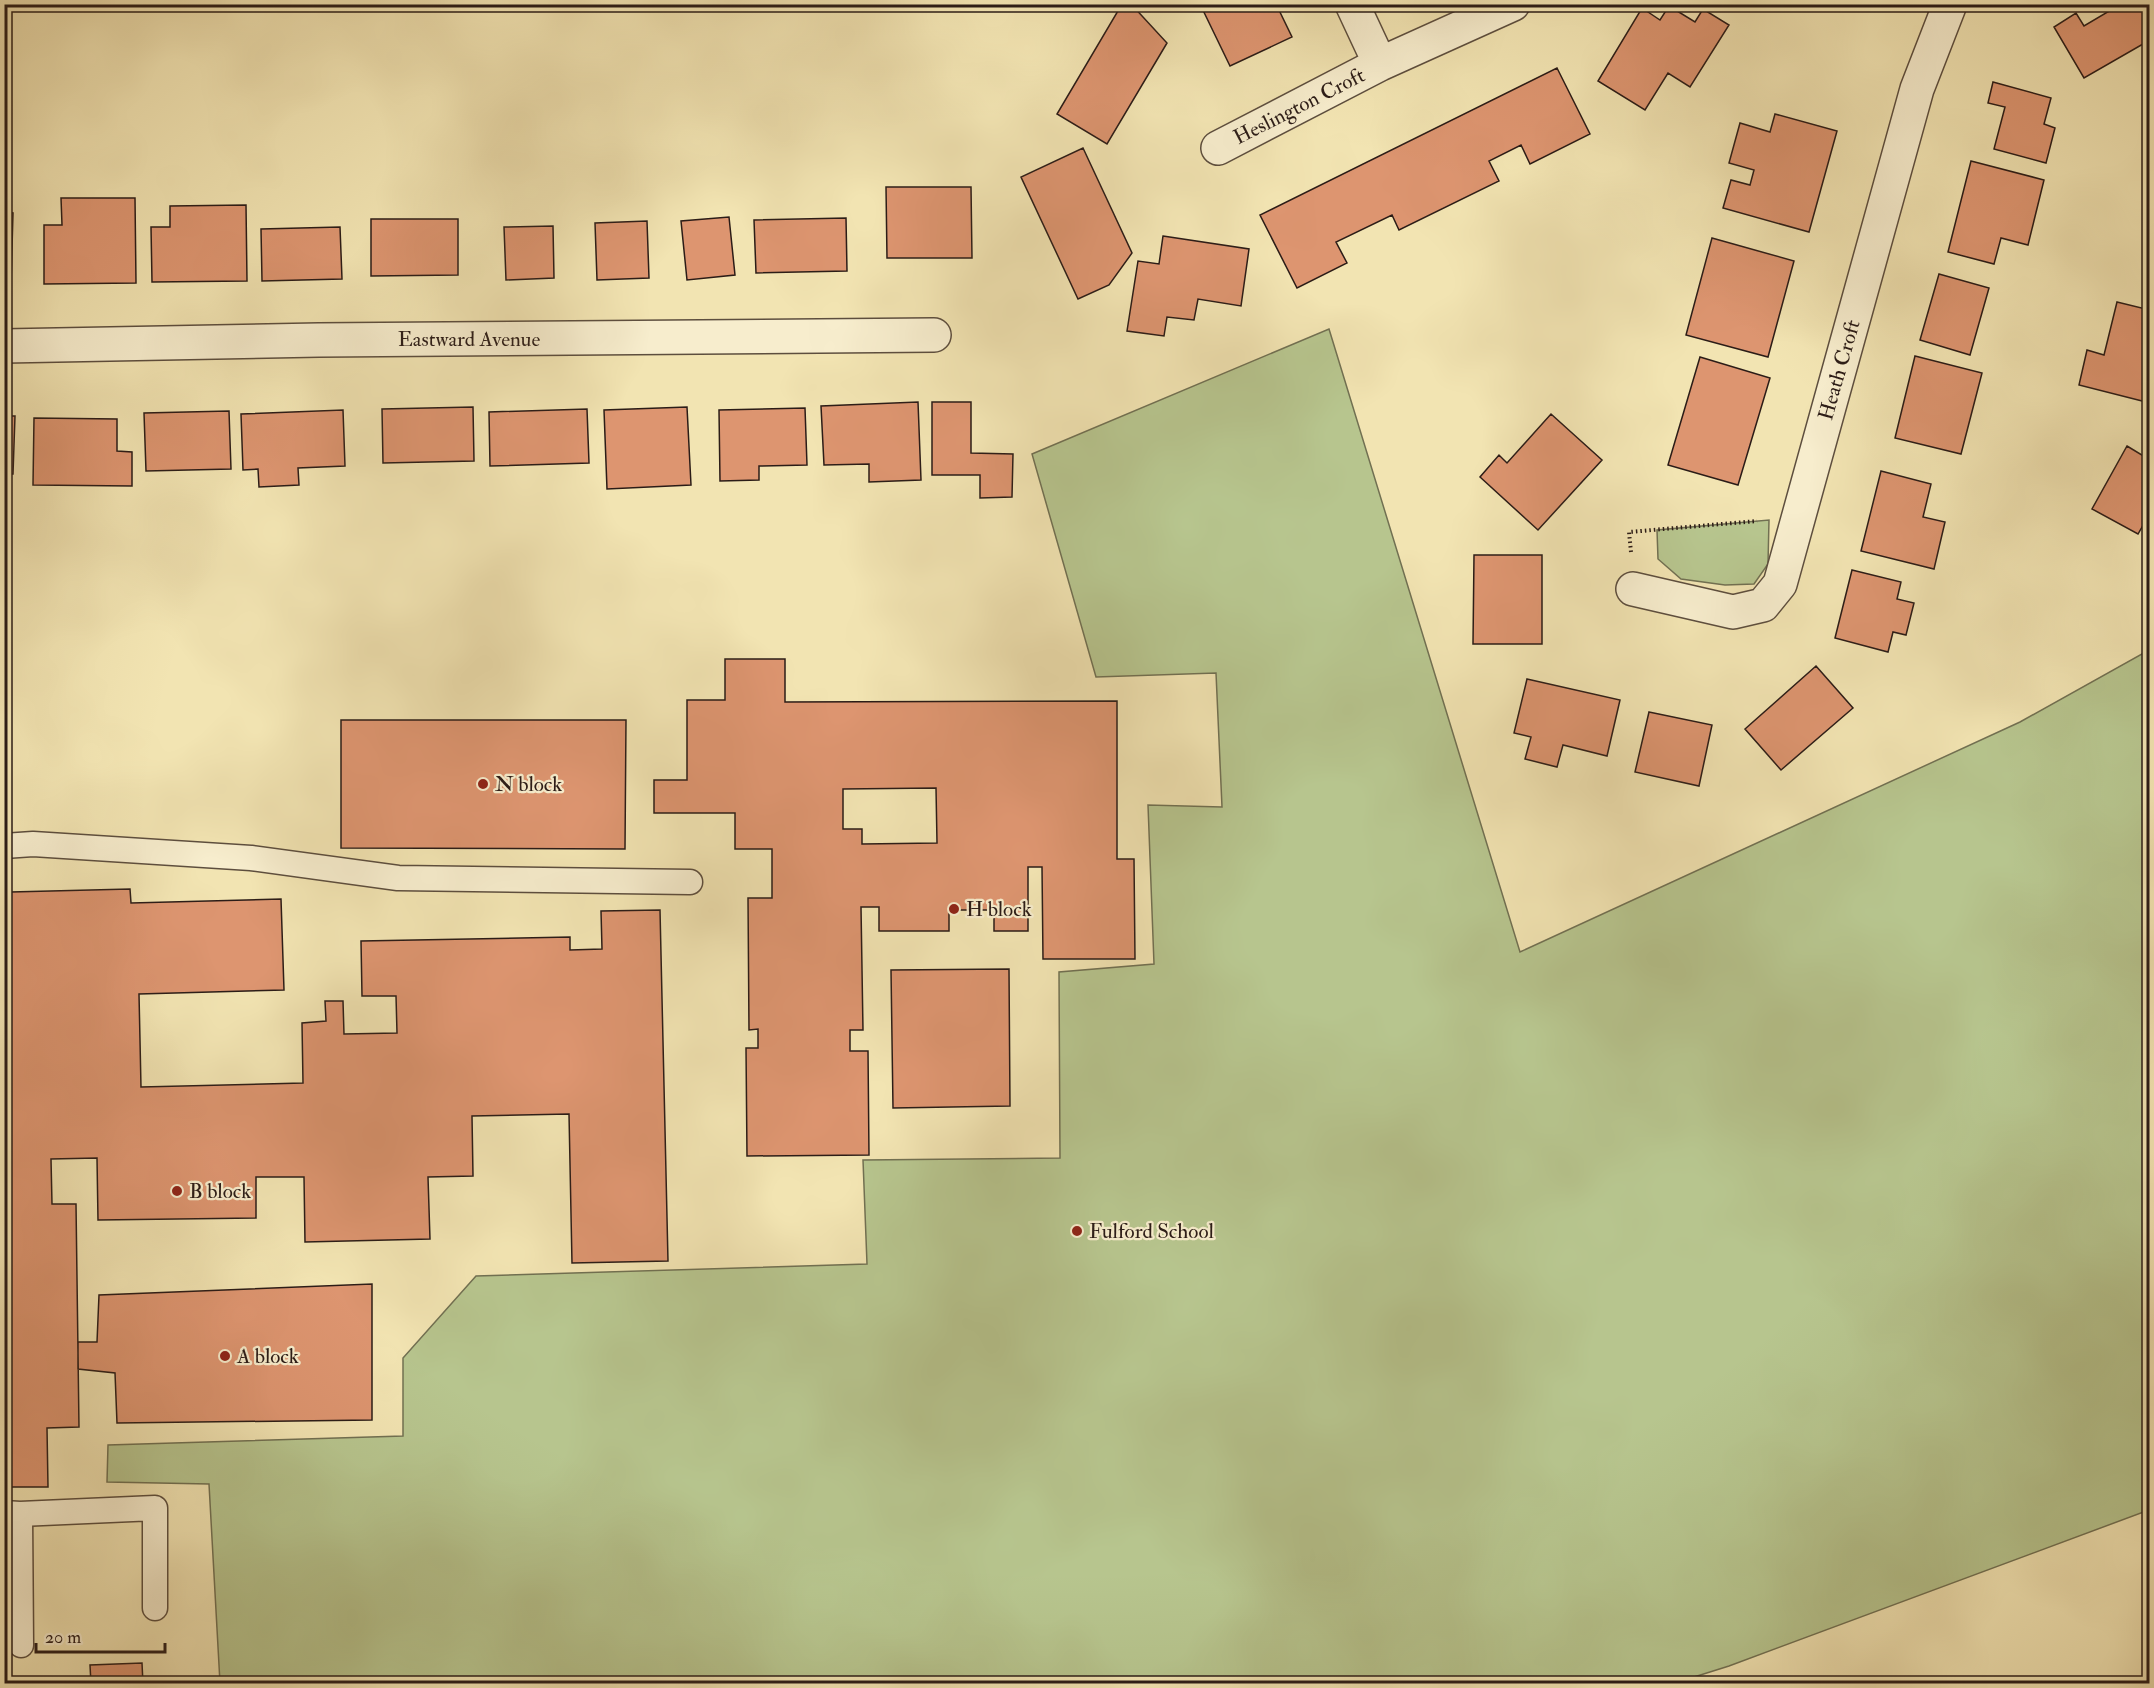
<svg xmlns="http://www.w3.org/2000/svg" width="2154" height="1688" viewBox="0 0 2154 1688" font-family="'IM FELL Double Pica',serif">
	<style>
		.green { fill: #b7c58e; stroke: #717052; stroke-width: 1.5 }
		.building { fill: #dd9570; stroke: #2b1c17; stroke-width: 1.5; fill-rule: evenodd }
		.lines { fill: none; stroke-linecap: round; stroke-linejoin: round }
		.service-casing { stroke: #5d4e3e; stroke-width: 27 }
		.minor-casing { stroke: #5d4e3e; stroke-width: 36 }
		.path { stroke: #2b1c17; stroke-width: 4; stroke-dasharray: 1.5 3; stroke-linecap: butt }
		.service { stroke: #f7edcd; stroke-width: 24 }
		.minor { stroke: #f7edcd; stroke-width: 33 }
		.poi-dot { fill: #8f2418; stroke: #f7edcd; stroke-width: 2 }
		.labels { text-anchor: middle; stroke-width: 4.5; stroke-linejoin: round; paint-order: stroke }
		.street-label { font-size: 21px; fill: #2b1c17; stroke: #f7edcd }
		.poi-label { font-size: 21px; fill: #2b1c17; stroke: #f7edcd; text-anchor: start }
	</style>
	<rect width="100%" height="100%" fill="#f2e4b2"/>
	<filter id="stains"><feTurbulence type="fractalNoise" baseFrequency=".00333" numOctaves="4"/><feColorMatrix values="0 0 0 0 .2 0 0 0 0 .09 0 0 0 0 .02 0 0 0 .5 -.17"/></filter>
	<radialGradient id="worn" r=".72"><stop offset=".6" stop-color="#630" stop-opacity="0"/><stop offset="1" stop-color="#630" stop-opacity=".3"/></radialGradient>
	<path class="green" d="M1329 329 1520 952 2020 722 2149 650V1510L1729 1666 1675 1683H220L209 1484 107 1482 108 1445 403 1436V1358L476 1276 867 1264 863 1160 1060 1158 1059 972 1154 964 1148 805 1222 807 1216 673 1096 677 1032 454Z
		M1769 520 1768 564 1754 584 1725 585 1681 579 1658 559 1657 530Z"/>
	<path class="building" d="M1122 4H1131L1167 43 1107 144 1057 114Z
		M1200 4H1276L1292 37 1230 66Z
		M2121 4H2150V40L2084 78 2054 27 2076 13 2084 26Z
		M1669 6 1695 22 1703 9 1729 25 1690 87 1668 73 1645 110 1598 81 1642 8 1660 20Z
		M1557 68 1590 134 1530 164 1521 145 1489 161 1499 181 1399 230 1392 215 1336 242 1347 263 1297 288 1260 215Z
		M1993 82 2051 98 2044 124 2055 128 2046 163 1994 149 2005 107 1988 103Z
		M1775 114 1837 131 1809 232 1723 208 1731 180 1750 185 1754 170 1729 163 1740 123 1770 132Z
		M1083 148 1132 253 1109 285 1078 299 1021 177Z
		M1971 161 2044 180 2028 245 2001 238 1994 264 1948 252Z
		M886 187H971L972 258H887Z
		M61 198H135L136 283 44 284V225H62Z
		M246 205 247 281 152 282 151 227H170V206Z
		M4 212 13 213 11 283H4Z
		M729 217 735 275 687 280 681 221Z
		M846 218 847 271 756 273 754 220Z
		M371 219H458V275L371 276Z
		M647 221 649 278 597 280 595 223Z
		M553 226 554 278 506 280 504 227Z
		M340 227 342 279 262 281 261 229Z
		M1163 236 1249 249 1241 306 1198 299 1194 320 1167 317 1164 336 1127 331 1138 261 1159 264Z
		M1712 238 1794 261 1768 357 1686 335Z
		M1939 274 1989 288 1970 355 1920 340Z
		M2117 302 2150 310V403L2079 385 2087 350 2104 355Z
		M1915 356 1982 373 1961 454 1895 438Z
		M1700 357 1770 378 1738 485 1668 465Z
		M918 402 921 480 869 482V464L824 465 821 406Z
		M932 402H971V453L1013 454 1012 497 980 498V475H932Z
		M473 407 474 461 383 463 382 409Z
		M687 407 691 485 607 489 604 410Z
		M805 408 807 465 759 466V480L720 481 719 410Z
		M587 409 589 463 490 466 489 412Z
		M343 410 345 466 298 468 299 485 259 487 258 469 243 470 241 414Z
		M229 411 231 469 146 471 144 413Z
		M1551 414 1602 460 1538 530 1480 477 1499 455 1507 463Z
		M4 416H15L13 474H4Z
		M34 418 117 419V451L132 452V486L33 485Z
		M2127 446 2145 457 2150 449V513L2138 534 2092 509Z
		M1881 471 1931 484 1923 517 1945 522 1934 569 1861 551Z
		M1474 555H1542V644H1473Z
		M1852 570 1901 582 1897 599 1914 603 1906 635 1893 632 1888 652 1835 638Z
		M725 659H785V702L1117 701V859H1134L1135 959H1043L1042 867H1028V931H994V910H949V931H879V907H861L863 1030H850V1051H868L869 1155 747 1156 746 1048H758V1029L749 1030 748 898H772V849H735V813H654V780H687V700H725ZM936 788 937 843 862 844V829H843V789Z
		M1816 666 1853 708 1781 770 1745 729Z
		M1527 679 1620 700 1607 756 1563 745 1557 767 1525 759 1531 737 1514 733Z
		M1649 712 1712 725 1699 786 1635 772Z
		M341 720H626L625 849 341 848Z
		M130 889 131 903 281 899 284 990 139 994 141 1087 303 1083 302 1023 326 1021 325 1001H343L344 1034 397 1033 396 996H362L361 941 570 937V950L602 949 601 911 660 910 668 1261 572 1263 569 1114 472 1116 473 1176 428 1177 430 1239 305 1242 304 1177H256V1218L98 1220 97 1158 51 1159 52 1204H76L79 1427 47 1428 48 1487H4V914L11 913V892Z
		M1009 969 1010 1106 893 1108 891 970Z
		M372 1284V1420L117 1423 115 1373 78 1369V1342H97L99 1295Z
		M142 1663 143 1684H91L90 1665Z"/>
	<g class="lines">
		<g class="service-casing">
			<path id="service" d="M4 846 33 844 251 858 398 878 690 882
				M4 1513 20 1514 155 1508V1608
				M20 1514 21 1645"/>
		</g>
		<g class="minor-casing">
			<path id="minor" d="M1352 4 1380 64
				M1218 148 1380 64 1513 4
				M4 346 319 340 934 335
				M1633 589 1733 612 1763 605 1780 584 1917 89 1950 4"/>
		</g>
		<path class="path" d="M1631 552 1629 532 1757 521"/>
		<use href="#service" class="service"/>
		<use href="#minor" class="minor"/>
	</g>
	<g class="poi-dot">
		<circle cx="483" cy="784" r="6"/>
		<circle cx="954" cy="909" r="6"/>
		<circle cx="177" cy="1191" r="6"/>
		<circle cx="1077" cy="1231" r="6"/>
		<circle cx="225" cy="1356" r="6"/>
	</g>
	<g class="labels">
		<g class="street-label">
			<text transform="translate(1299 106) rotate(-27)" y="7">Heslington Croft</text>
			<text x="469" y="346">Eastward Avenue</text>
			<text transform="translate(1839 370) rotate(-74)" y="7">Heath Croft</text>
		</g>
		<g class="poi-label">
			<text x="495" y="791">N block</text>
			<text x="966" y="916">H block</text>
			<text x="189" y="1198">B block</text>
			<text x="1089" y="1238">Fulford School</text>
			<text x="237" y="1363">A block</text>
		</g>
	</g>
	<rect width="2154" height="1688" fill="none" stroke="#f2e4b2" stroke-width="24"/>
	<rect x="6" y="6" width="2142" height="1676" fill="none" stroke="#2b1c17" stroke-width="3"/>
	<rect x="12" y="12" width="2130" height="1664" fill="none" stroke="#2b1c17" stroke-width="1.5"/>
	<path d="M36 1643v9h129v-9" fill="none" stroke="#2b1c17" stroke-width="3"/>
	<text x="45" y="1643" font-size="18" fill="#2b1c17" stroke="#f7edcd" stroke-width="4.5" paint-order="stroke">20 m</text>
	<rect width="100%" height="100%" filter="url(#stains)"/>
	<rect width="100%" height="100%" fill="url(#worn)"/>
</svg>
